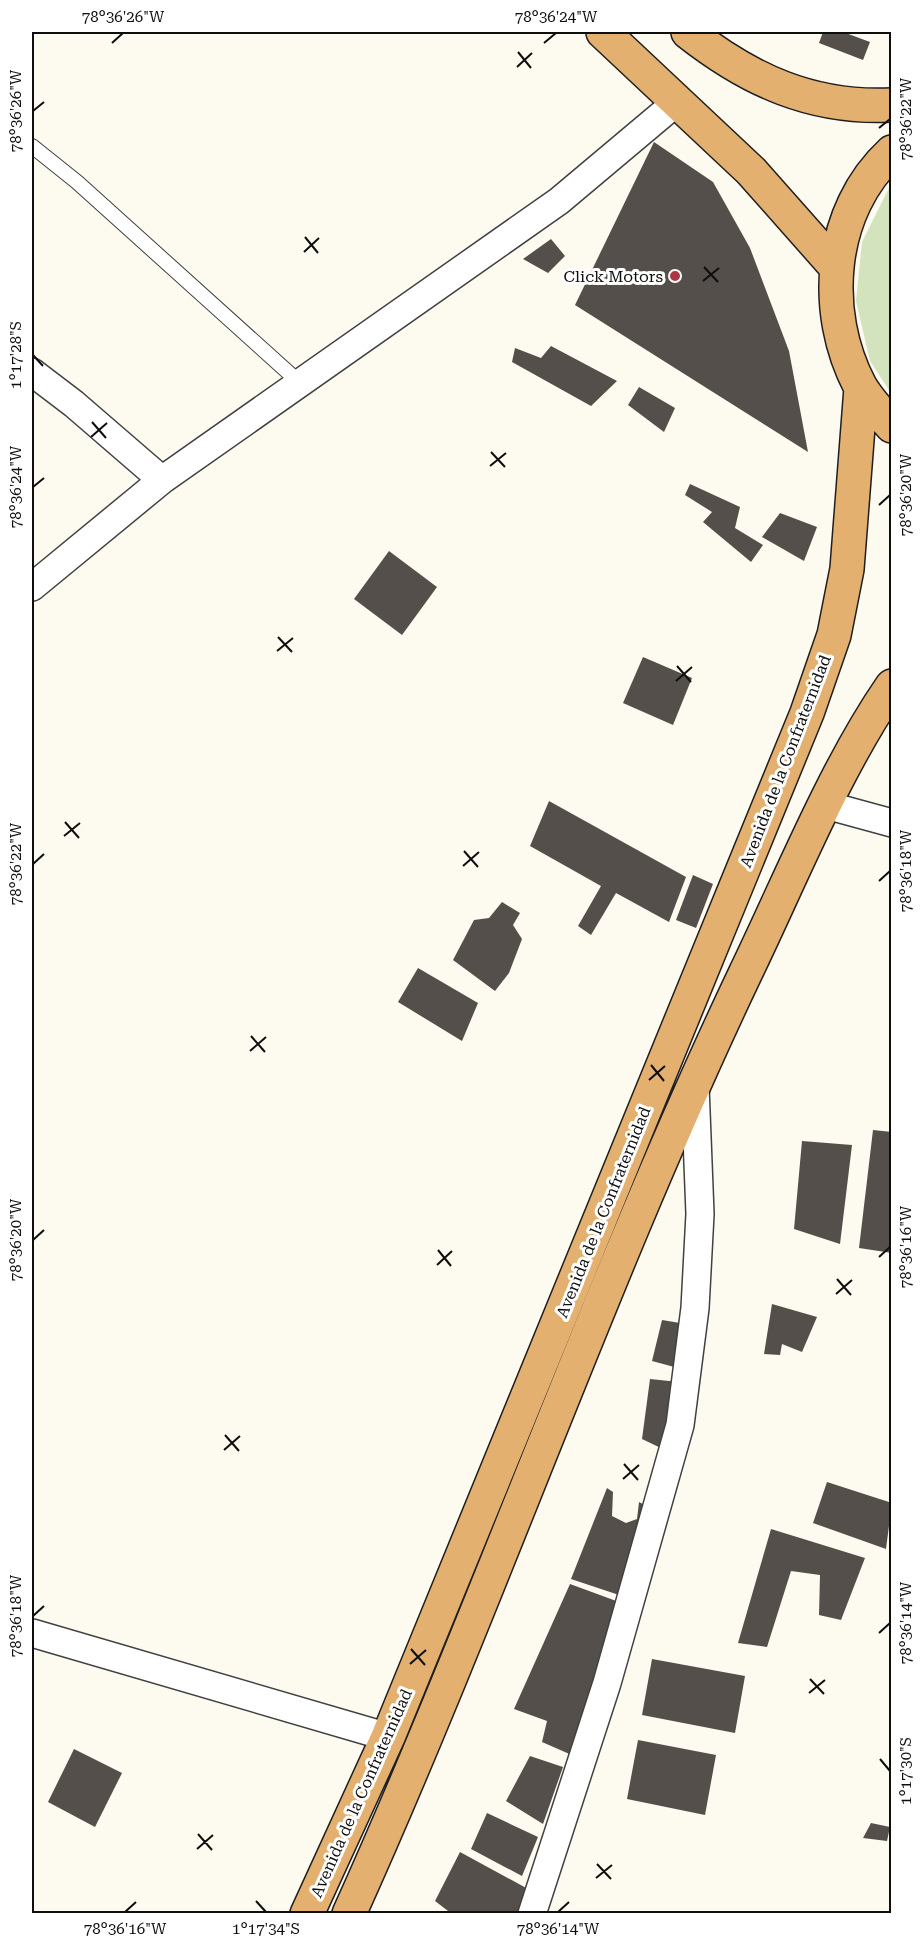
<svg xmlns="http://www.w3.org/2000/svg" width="923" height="1945" viewBox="0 0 923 1945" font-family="'Roboto Serif',serif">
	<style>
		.green { fill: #d3e3be }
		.building { fill: #554f4b }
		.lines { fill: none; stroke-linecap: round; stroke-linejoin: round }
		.service-casing { stroke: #414141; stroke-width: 16 }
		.minor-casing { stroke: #414141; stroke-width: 30 }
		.trunk-casing { stroke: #1f1f1f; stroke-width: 36 }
		.service { stroke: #fff; stroke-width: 14 }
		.minor { stroke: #fff; stroke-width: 27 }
		.trunk { stroke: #e4b070; stroke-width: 33 }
		.ticks { fill: none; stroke: #0e0e0e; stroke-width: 2 }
		.poi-dot { fill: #ac3742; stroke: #fff; stroke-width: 2 }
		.labels { text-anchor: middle; stroke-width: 6; stroke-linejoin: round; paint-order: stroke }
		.poi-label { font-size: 16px; fill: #0e0e0e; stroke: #fff; text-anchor: end }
		.street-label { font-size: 16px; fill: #0e0e0e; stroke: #fff }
		.neatline { fill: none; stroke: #0e0e0e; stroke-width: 2 }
		.ticks-label { font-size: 15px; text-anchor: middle; fill: #0e0e0e }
	</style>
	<rect width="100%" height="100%" fill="#fdfaf0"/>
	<path class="green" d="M891 184V393L870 361 856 301 862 242Z"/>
	<path class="building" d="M823 32H843L870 42 863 60 819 43Z
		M654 142 713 182 750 248 789 351 808 452 575 305Z
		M551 239 565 256 548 273 523 259Z
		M551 346 617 381 591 406 512 362 515 348 541 358Z
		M639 387 675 408 664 432 628 405Z
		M690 484 740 507 735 528 763 545 751 562 703 522 712 512 685 495Z
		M780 513 817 527 804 561 762 537Z
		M389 551 437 587 402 635 354 599Z
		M643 657 692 678 673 725 623 703Z
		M549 801 686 877 669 922 616 893 591 935 578 926 601 886 530 846Z
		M693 875 713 884 696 928 676 920Z
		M502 902 520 913 513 925 522 939 509 973 495 991 453 960 474 920 489 918Z
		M418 968 478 1003 462 1041 398 1002Z
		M873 1130 892 1132V1253L859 1248Z
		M802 1141 852 1145 840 1244 794 1229Z
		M772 1304 817 1317 802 1352 782 1344 780 1355 764 1354Z
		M662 1320 686 1324 678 1368 652 1361Z
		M650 1379 679 1382 665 1450 642 1439Z
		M827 1482 892 1503 886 1549 813 1523Z
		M607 1488 613 1492 612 1516 626 1523 637 1519 639 1502 650 1508 625 1597 571 1579Z
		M771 1529 865 1558 841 1620 819 1615 820 1575 791 1571 767 1647 738 1643Z
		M570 1584 619 1602 574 1756 542 1742 547 1721 514 1709Z
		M652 1659 745 1676 735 1733 642 1715Z
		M638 1740 716 1755 705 1815 627 1799Z
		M74 1749 122 1773 95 1827 48 1802Z
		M530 1756 563 1767 543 1824 506 1801Z
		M487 1813 538 1837 522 1876 471 1849Z
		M871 1823 890 1827 887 1841 863 1838Z
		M460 1852 528 1889 519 1914H452L435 1901Z"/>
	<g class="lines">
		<g class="service-casing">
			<path id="service" d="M32 146 77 182 300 383"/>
		</g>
		<g class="minor-casing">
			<path id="minor" d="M32 372 74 404 162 480
				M32 587 162 480 559 201 678 101
				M826 805 892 823
				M32 1633 388 1737
				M532 1914 607 1683 680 1425 695 1308 700 1214 695 1086"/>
		</g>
		<g class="trunk-casing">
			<path id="trunk" d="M603 32 751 171 836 267
				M688 32C749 80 812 109 892 105
				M892 152C828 211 821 312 860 386 868 400 881 414 892 426
				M307 1914 388 1737 807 713 834 635 847 569 861 388
				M349 1914C489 1604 599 1281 745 974 790 881 834 770 892 686"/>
		</g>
		<use href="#service" class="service"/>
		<use href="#minor" class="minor"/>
		<use href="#trunk" class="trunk"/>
	</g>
	<path class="ticks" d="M112 43 123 33M544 43 556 33M518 52 531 68M517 67 532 53M33 111 44 102M879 128 890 119M305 237 318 253M304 252 319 238M704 267 718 282M703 281 719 268M33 355 43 366M92 422 106 438M91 437 107 423M491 452 505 467M490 466 506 453M33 487 44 478M879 505 890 495M278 637 292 652M277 651 293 638M677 666 691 682M676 681 692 667M65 822 79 838M64 836 80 823M464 851 478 867M33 864 44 854M463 866 479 852M879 881 890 871M251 1036 265 1052M250 1051 266 1037M651 1065 664 1081M649 1080 665 1066M33 1240 44 1230M438 1250 451 1266M879 1257 890 1247M437 1265 452 1251M837 1279 851 1295M836 1294 852 1280M225 1435 239 1451M224 1450 240 1436M624 1464 638 1480M623 1479 639 1465M33 1616 44 1606M879 1633 890 1623M411 1649 425 1665M410 1664 426 1650M810 1679 824 1694M809 1693 825 1680M880 1759 890 1771M198 1834 212 1850M197 1849 213 1835M597 1864 611 1879M596 1878 612 1865M256 1901 266 1912M125 1912 136 1902M558 1912 569 1902"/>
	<circle class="poi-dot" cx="675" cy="276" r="6"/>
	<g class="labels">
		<g class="poi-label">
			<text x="663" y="282">Click Motors</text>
		</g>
		<g class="street-label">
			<text transform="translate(785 761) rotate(-69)" y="6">Avenida de la Confraternidad</text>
			<text transform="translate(603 1212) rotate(-68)" y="6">Avenida de la Confraternidad</text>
			<text transform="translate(361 1793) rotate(-66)" y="6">Avenida de la Confraternidad</text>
		</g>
	</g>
	<rect width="923" height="1945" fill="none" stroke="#ffffff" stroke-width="66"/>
	<rect x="33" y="33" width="857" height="1879" class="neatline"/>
	<g class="ticks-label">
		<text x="123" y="22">78°36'26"W</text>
		<text x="556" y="22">78°36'24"W</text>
		<text transform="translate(16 111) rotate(-90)" y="5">78°36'26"W</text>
		<text transform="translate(906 119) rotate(-90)" y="5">78°36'22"W</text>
		<text transform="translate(16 355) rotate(-90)" y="5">1°17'28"S</text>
		<text transform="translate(16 487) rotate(-90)" y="5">78°36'24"W</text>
		<text transform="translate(906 495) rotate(-90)" y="5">78°36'20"W</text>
		<text transform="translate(16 864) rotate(-90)" y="5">78°36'22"W</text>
		<text transform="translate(906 871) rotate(-90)" y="5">78°36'18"W</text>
		<text transform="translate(16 1240) rotate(-90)" y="5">78°36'20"W</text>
		<text transform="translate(906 1247) rotate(-90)" y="5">78°36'16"W</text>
		<text transform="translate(16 1616) rotate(-90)" y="5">78°36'18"W</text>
		<text transform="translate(906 1623) rotate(-90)" y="5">78°36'14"W</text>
		<text transform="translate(906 1771) rotate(-90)" y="5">1°17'30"S</text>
		<text x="125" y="1934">78°36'16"W</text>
		<text x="266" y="1934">1°17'34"S</text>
		<text x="558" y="1934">78°36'14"W</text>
	</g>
</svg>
